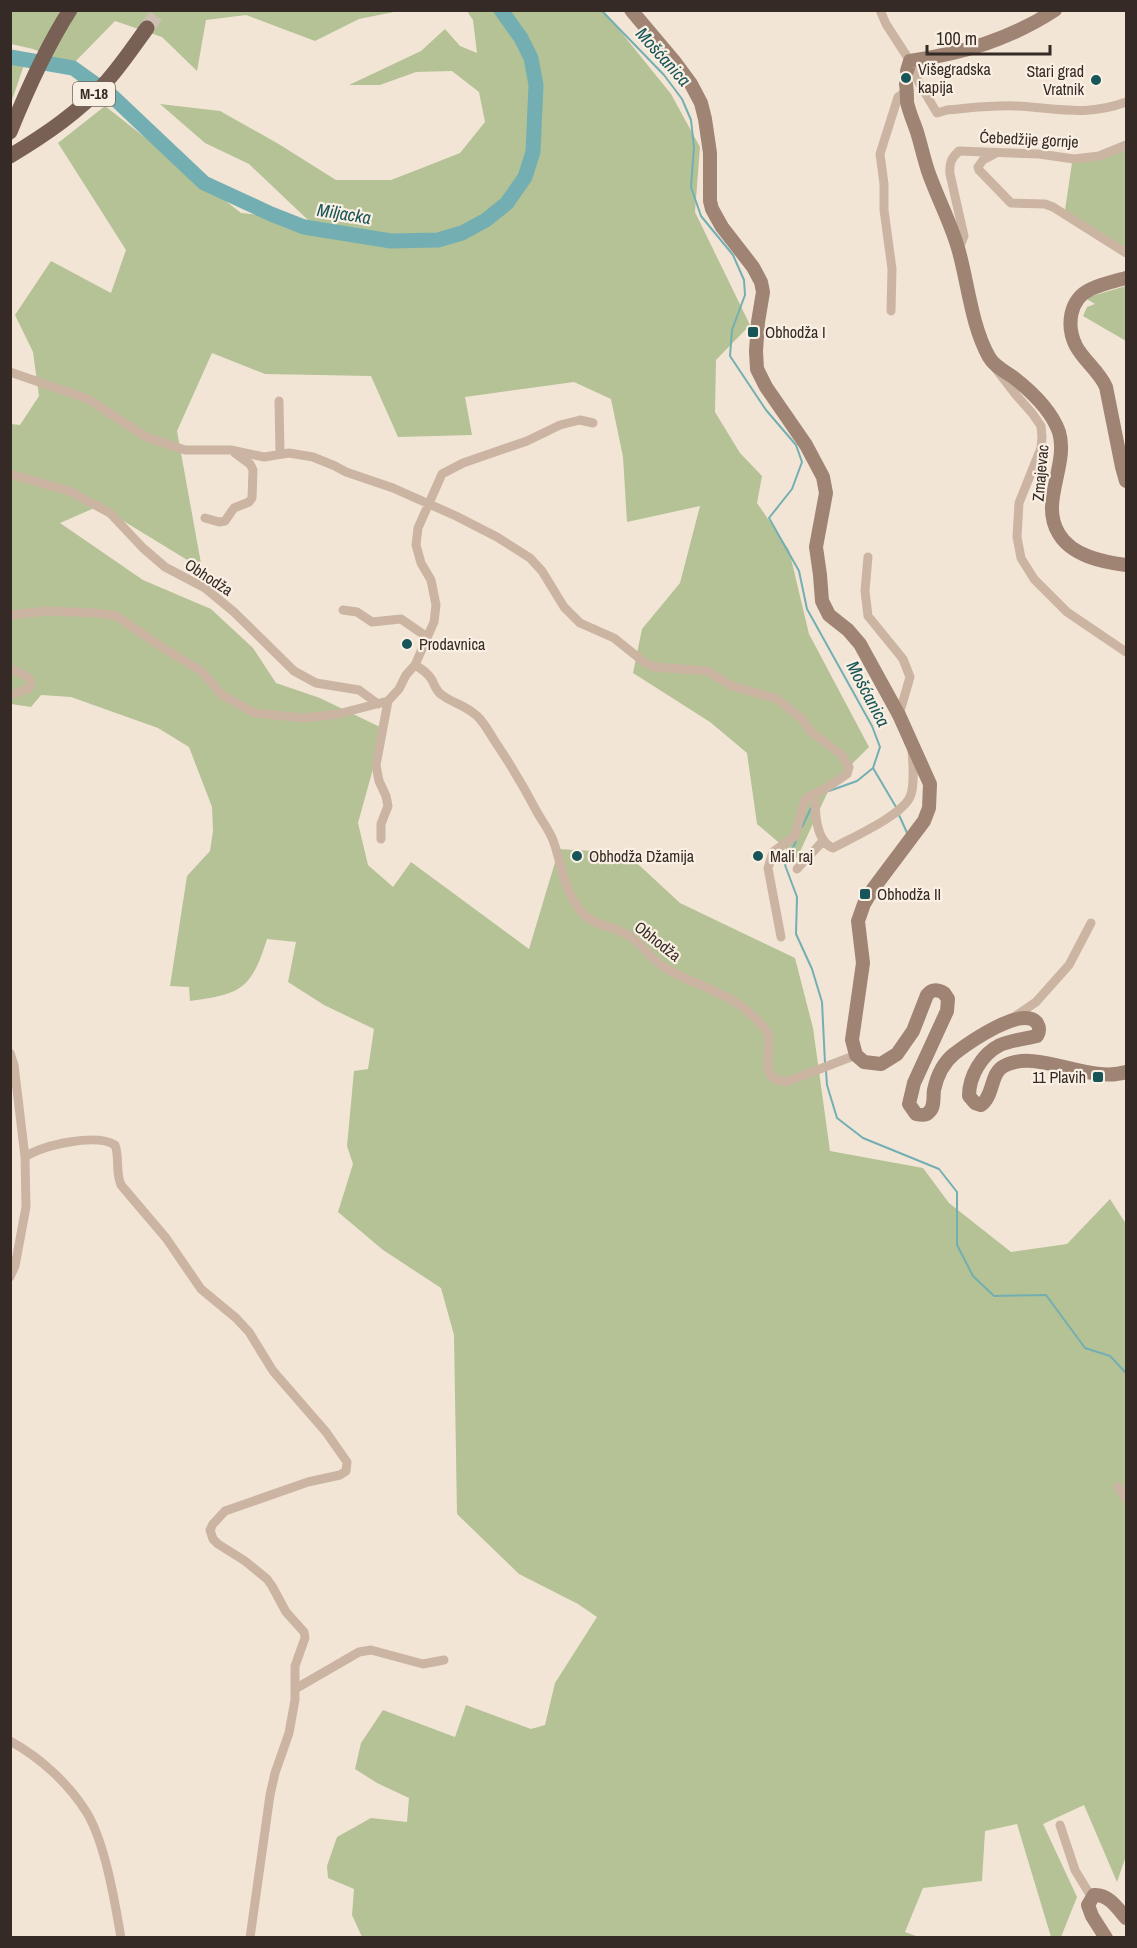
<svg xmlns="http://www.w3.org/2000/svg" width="1137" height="1948" viewBox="0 0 1137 1948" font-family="'Archivo Narrow',sans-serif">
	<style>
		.green { fill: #b4c296 }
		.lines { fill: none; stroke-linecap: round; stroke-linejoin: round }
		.stream { stroke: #73afb2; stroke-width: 2 }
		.river { stroke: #73afb2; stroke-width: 15 }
		.primary-tunnel { stroke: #cdc0b3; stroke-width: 15; stroke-dasharray: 15 8; stroke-linecap: butt }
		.street { stroke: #cbb5a2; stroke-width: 9 }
		.secondary { stroke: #9f8373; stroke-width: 14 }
		.primary { stroke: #796055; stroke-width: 15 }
		.poi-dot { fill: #185559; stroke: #faefe3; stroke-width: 2 }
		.labels { text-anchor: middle; stroke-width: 4.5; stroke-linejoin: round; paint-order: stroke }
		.shield { fill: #faefe3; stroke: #70655e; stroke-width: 1.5 }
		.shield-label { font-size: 15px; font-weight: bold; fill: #352a25 }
		.poi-label { font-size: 16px; fill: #352a25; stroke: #faefe3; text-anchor: start }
		.street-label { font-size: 16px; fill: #352a25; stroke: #faefe3 }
		.water-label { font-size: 18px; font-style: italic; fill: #185559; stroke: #faefe3 }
	</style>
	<rect width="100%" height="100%" fill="#f3e5d6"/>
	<path class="green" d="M11 11H399L359 19 315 41 246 15 206 20 197 71 162 37 115 21 72 65 33 49 11 44Z
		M467 11H604L671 94 700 147 695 212 750 325 716 360 715 412 740 453 762 476 757 503 789 550 809 634 869 747 831 785 797 858 757 824 747 753 710 722 633 673 642 629 680 583 700 506 627 522 623 457 611 399 574 382 465 397 472 435 398 437 371 376 265 374 212 353 177 431 202 569 99 506 60 523 143 580 211 609 253 648 276 683 320 698 384 729 358 823 368 865 393 887 411 862 529 949 559 849 626 853 680 903 795 958 813 1028 830 1151 923 1168 949 1203 1011 1252 1067 1244 1110 1199 1126 1224V1856L1117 1882 1084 1805 1043 1824 1077 1897 1061 1937H1051L1017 1824 985 1831 982 1881 923 1888 905 1932 919 1937H362L352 1915 354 1889 328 1878 327 1866 337 1837 371 1818 407 1822 409 1798 377 1783 355 1769 361 1743 383 1710 455 1737 466 1705 531 1729 545 1725 555 1683 597 1617 578 1604 519 1574 457 1514 454 1335 441 1288 383 1250 338 1212 353 1164 347 1146 354 1071 368 1069 374 1029 324 1005 288 982 296 942 267 939C251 990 241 994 190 1001L189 987 170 986 187 876 210 851 213 831 212 807 189 747 158 728 71 697 41 695 31 707 11 704V424L20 425 39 396 33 352 15 315 51 261 111 293 126 250 58 143 105 106 241 213 308 220 249 164 205 143 160 104 220 111 277 143 336 180H391L422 168 460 153 485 122 479 92 452 71 416 72 380 85H349L421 51 445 29 460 46 477 53 473 20Z
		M11 65H24L11 103 10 65Z
		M1126 147V249L1065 210 1072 163Z
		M1126 286V341L1083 316 1087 307 1095 304 1085 298Z"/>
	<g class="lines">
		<path class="stream" d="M601 10 664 75 682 99 691 120 694 147 691 187 701 216 733 255 744 280 745 295 732 330 730 356 766 410 796 445 802 462 792 489 769 518 799 571 807 609 872 726 880 747 873 768 857 781 829 791
			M873 768 896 807
			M899 815 908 835
			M802 827 811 808
			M796 841 785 865 797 897 796 934 812 969 822 1002 825 1063
			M826 1071 827 1085 837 1118 863 1138 939 1169 957 1192V1245L973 1276 994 1296 1046 1295 1085 1348 1110 1356 1126 1373"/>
		<path class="river" d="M10 57 73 68 112 96 204 183 271 214 304 227 391 241 438 240 462 233 486 220 507 203 525 177 533 152 536 85 531 58 521 38 501 10"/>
		<path class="primary-tunnel" d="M147 28 160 10"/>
		<path class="street" d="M880 10 886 24 910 61 918 81 937 113 947 110C970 108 993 105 1016 106 1057 108 1086 117 1126 102
			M996 153 983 160 978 167 979 170 1011 203 1045 204 1053 207 1126 253
			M959 249 964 236 950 174C949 164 951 158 959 151L1039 154 1074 159 1099 156 1126 145
			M891 311 892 269 884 210V184L880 154 898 97 907 91
			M996 369 1016 395 1032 413 1041 426 1042 437 1041 448 1019 503 1017 537 1021 558 1034 579 1067 612 1126 652
			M10 372 88 399 146 437 185 450H231L264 457 289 453 313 457 335 466 346 472 393 488 456 516 497 537 530 558 542 571 564 607 580 623 614 638 644 662 654 667 707 671 732 686 777 699 803 720 810 731 842 755 849 767 847 774 825 789 809 796 804 802 795 836 773 852 768 868 781 937
			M279 401 280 454
			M10 474 69 491 110 513 143 548 165 567 205 588 234 612 294 671 316 683 359 690 378 704
			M205 518 219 522 225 521 234 508 249 502 252 498 253 470 250 464 235 453
			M868 557 865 591 868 616 903 659 910 677 899 715
			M343 610 357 612 372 622 401 619 427 637
			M10 615 47 611 96 613 116 616 168 651 201 671 222 695 255 713 304 718 338 714 388 701 399 689 406 675 415 665 434 622 436 605 431 580 421 563 416 545 418 528 442 474 463 463 527 441 560 425 580 420 593 423
			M415 665C422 669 428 673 432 680 435 686 436 691 442 695 454 704 464 704 477 716 485 723 491 736 498 746 512 767 525 789 537 812 542 821 549 830 553 840 563 867 564 898 588 918 599 926 614 927 626 934 642 942 650 960 667 969 698 987 731 992 757 1020 761 1024 766 1029 768 1034 773 1053 756 1079 786 1082L856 1055
			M10 668 28 677 31 683 28 689 10 695
			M815 793C815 810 815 841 833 848 853 837 901 816 910 797 915 786 913 763 912 750
			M381 839V824L388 806 386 796 379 781 376 765 388 701
			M797 869 823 841
			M1011 1019 1036 1002 1069 965 1091 923
			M10 1053 14 1065 25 1157 26 1207 15 1266 10 1277
			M25 1157C43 1145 96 1133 115 1145 120 1158 115 1171 121 1185L166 1238 201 1289 236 1318 249 1332 273 1371 326 1432 347 1462 346 1471 340 1475 308 1482 225 1511 213 1524 210 1530 213 1539 218 1544 245 1561 267 1579 272 1586 286 1612 304 1632 305 1638 295 1666V1700L289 1733 275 1773 270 1795 250 1938
			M1118 1487 1126 1499
			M295 1689 359 1652 371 1650 423 1664 444 1660
			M10 1741C41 1758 69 1784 87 1813 105 1843 115 1902 121 1938
			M1060 1825 1075 1870 1092 1898"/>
		<path class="secondary" d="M631 10 674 61 691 84 701 103 705 119 710 153V201L712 209 722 227 753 267 761 282 763 292 758 322 756 351 757 369 766 387 806 445 823 477 826 493 816 547 820 575 822 601 829 615 848 630 860 644 899 715 930 784 929 808 924 821 873 889 864 904 858 921 863 963 852 1040 856 1055 864 1062 881 1064 897 1054 913 1031 927 995C932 989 937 989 944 993L948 999 947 1011 914 1083 909 1104 916 1114C920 1115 926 1116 929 1112 935 1107 933 1096 934 1090 937 1076 943 1063 954 1054 967 1044 1023 1004 1037 1023 1040 1028 1040 1031 1037 1036 1025 1039 1011 1040 1000 1045 982 1054 969 1076 969 1096L975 1103 981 1105C994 1096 990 1073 1004 1066 1036 1048 1089 1084 1126 1072
			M907 71 910 61C963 53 1009 40 1055 10
			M906 84C907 90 907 96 907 102 909 112 914 123 917 132 921 145 924 159 928 171 937 197 950 221 958 248 968 282 971 325 989 357 994 366 1004 371 1013 377 1031 391 1051 409 1059 432 1069 465 1039 503 1059 534 1072 556 1103 562 1126 565
			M1126 278C1115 281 1102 284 1091 289 1069 299 1066 326 1076 346 1084 361 1099 371 1106 387L1122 467 1126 481
			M1106 1938 1092 1916 1088 1905 1094 1895C1109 1894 1118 1909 1126 1918"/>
		<path class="primary" d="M10 132C27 90 45 49 70 10
			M10 156C45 135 79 112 107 81 122 64 134 46 147 28"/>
	</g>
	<g class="poi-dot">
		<circle cx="906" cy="78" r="6"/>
		<circle cx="1096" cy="80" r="6"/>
		<rect x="747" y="326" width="12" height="12" rx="3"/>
		<circle cx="407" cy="644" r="6"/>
		<circle cx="577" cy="856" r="6"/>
		<circle cx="758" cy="856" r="6"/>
		<rect x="859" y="888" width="12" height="12" rx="3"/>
		<rect x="1092" y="1071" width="12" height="12" rx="3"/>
	</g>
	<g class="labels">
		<rect class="shield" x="73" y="82" width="42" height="24" rx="4.5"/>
		<g class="shield-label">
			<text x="94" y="99">M-18</text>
		</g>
		<g class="poi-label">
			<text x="918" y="75">Višegradska<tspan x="918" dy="18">kapija</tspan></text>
			<text x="1084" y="77" text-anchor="end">Stari grad<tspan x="1084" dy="18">Vratnik</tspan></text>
			<text x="765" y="338">Obhodža I</text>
			<text x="419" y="650">Prodavnica</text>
			<text x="589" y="862">Obhodža Džamija</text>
			<text x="770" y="862">Mali raj</text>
			<text x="877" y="900">Obhodža II</text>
			<text x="1086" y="1083" text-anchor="end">11 Plavih</text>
		</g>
		<g class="street-label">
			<text transform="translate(1029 139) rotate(3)" y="6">Ćebedžije gornje</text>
			<text transform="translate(1040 473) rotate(-85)" y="6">Zmajevac</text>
			<text transform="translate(209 577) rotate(33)" y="6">Obhodža</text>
			<text transform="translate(658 941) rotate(38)" y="6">Obhodža</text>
		</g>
		<g class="water-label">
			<text transform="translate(663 57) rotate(48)" y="6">Mošćanica</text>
			<text transform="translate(344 214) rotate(9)" y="6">Miljacka</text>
			<text transform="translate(868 694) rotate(62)" y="6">Mošćanica</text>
		</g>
	</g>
	<rect width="1137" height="1948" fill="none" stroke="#352a25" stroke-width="24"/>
	<path d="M927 45v9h123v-9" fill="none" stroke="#352a25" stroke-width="3"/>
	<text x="936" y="45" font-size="18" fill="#352a25" stroke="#faefe3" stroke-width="4.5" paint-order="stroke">100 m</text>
</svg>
